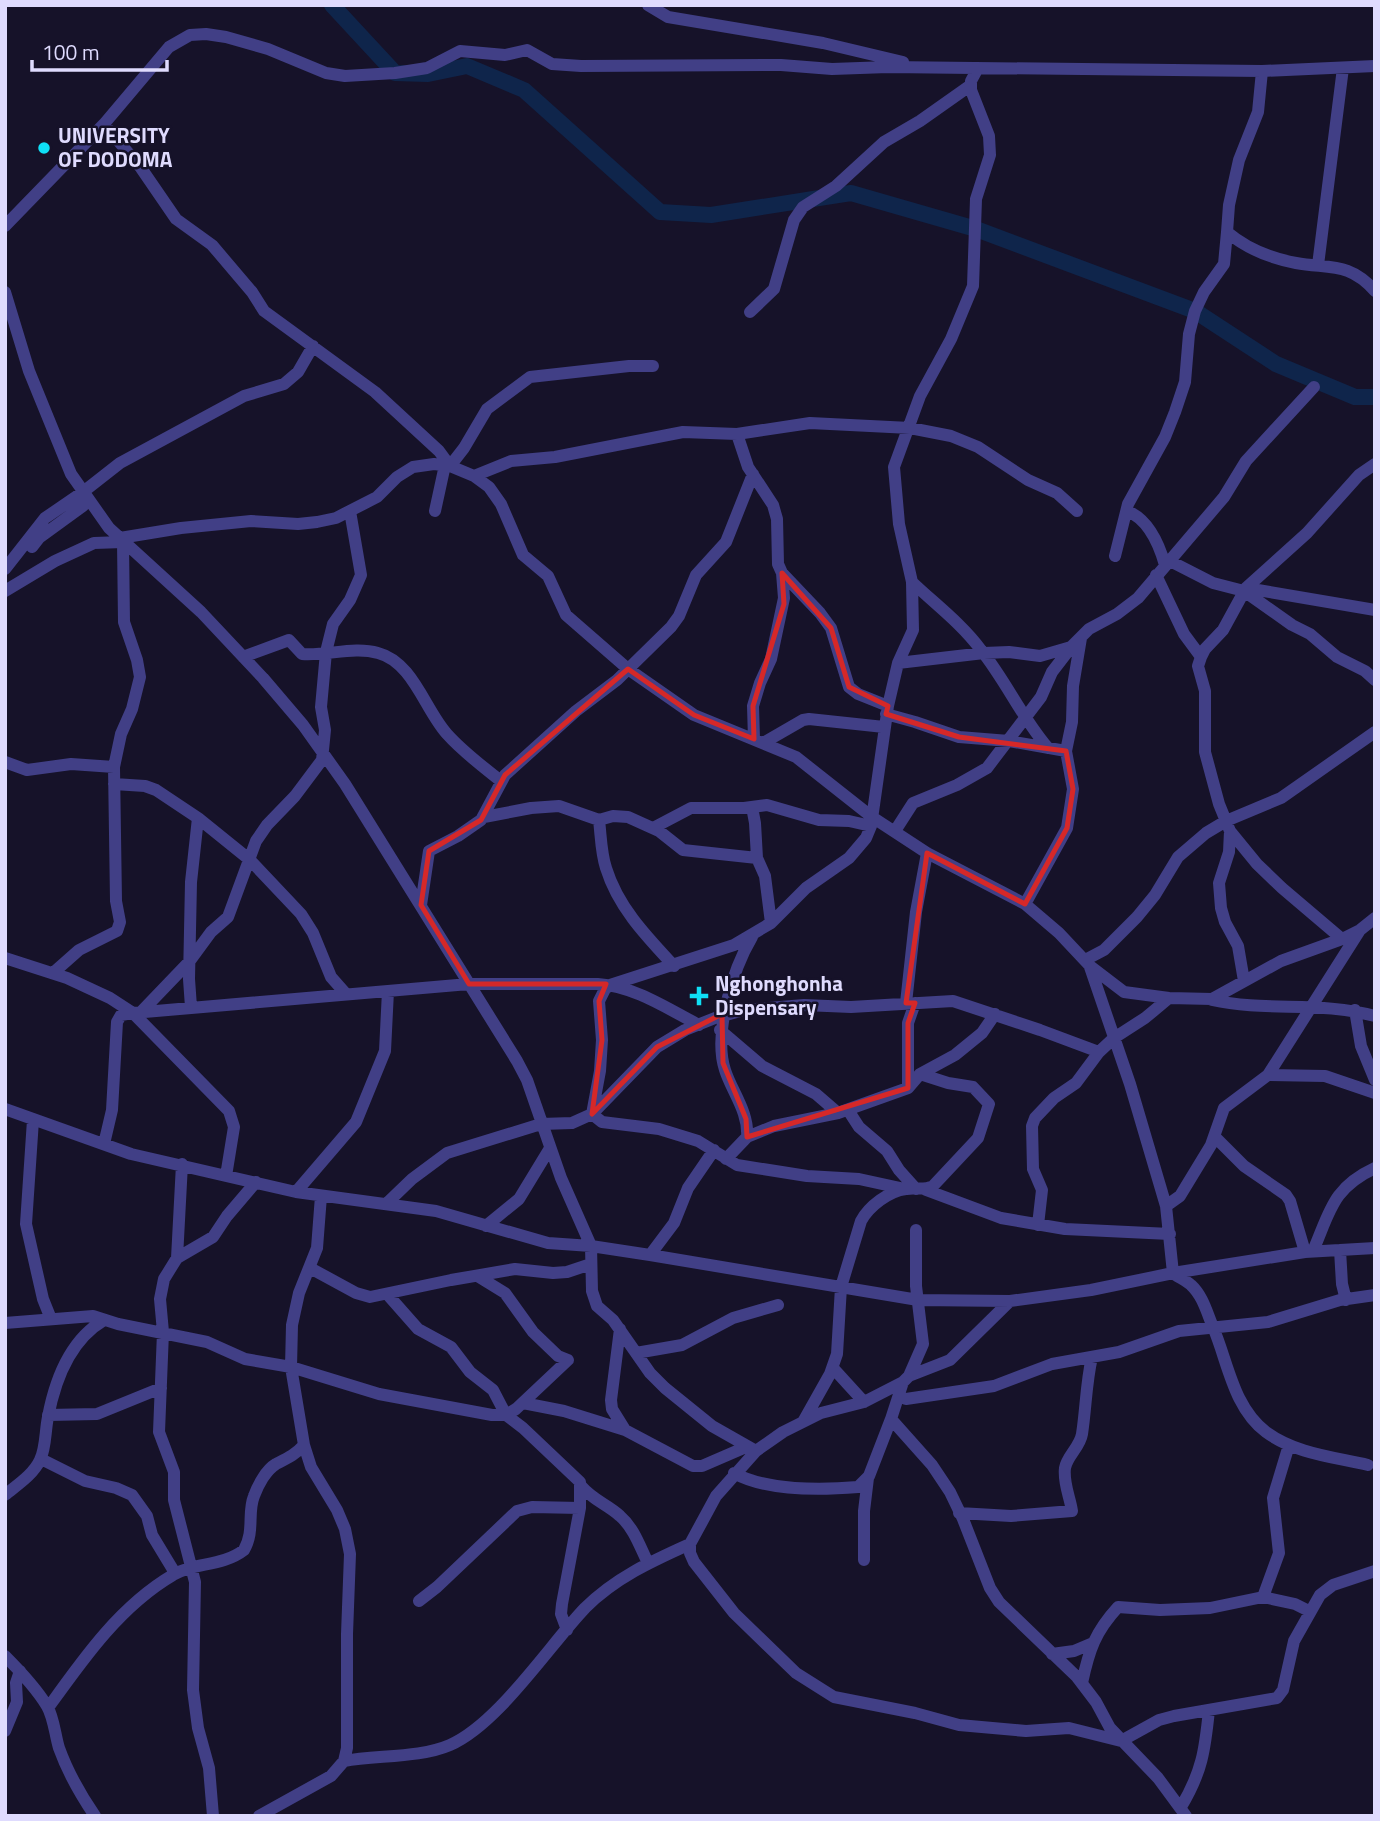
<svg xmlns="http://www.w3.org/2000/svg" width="1380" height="1821" viewBox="0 0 1380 1821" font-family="'Titillium Web',sans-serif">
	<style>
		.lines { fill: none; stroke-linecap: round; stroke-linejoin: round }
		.river { stroke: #0f254b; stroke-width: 16 }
		.minor { stroke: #413f86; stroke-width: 12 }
		.marked { fill: none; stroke: #d62828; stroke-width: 5; stroke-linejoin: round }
		.poi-dot { fill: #0fdff6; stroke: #161229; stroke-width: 2.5 }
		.labels { text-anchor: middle; stroke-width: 5; stroke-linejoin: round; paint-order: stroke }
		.poi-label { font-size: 21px; font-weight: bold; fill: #dfdbfe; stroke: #161229; text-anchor: start }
	</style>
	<rect width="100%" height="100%" fill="#161229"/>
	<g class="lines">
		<path class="river" d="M332 5 395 73 428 74 467 66 524 90 660 212 711 215 851 193 976 229 1195 311 1276 364 1355 397H1375"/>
		<path class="minor" d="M648 5 668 17 823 43 903 62
			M1262 71 1258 112 1239 160 1229 205 1227 232C1247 249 1270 258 1296 263 1330 269 1349 262 1375 291
			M104 124 141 168 176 219 212 245 252 292 264 311 375 392 439 451 450 466 464 448 487 409 530 377 629 366H653
			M5 226 104 124 169 47 190 35 206 34 226 37 268 49 326 73 345 76 395 73 427 68 460 51 505 55 527 50 552 64 581 66 781 65 832 69 888 67 1262 71 1375 66
			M1318 265 1343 68
			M5 292 29 371 71 474 109 528 201 612 263 678 303 725 345 784 517 1061 527 1080 561 1178 591 1246 592 1291 597 1306 613 1320 650 1373 665 1388 712 1426 756 1451
			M750 312 774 289 794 220 803 207 836 186 884 142 920 121 971 85
			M737 434 748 467 773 505 777 519 778 564 782 573 784 598 771 659 760 683 753 706 754 739
			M474 476 511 461 555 457 683 432 737 434 810 423 910 428 951 436 978 447 1028 480 1057 493 1077 511
			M435 511 445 465
			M1127 511C1148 519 1159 544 1165 565
			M120 538 181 528 251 521 298 524 317 522 336 518 377 497 397 477 413 467 434 464 450 466 474 476 489 487 501 504 523 555 548 576 566 615 628 669 694 715 796 757 872 817 927 853 1025 904 1059 933 1090 966 1124 992 1169 998 1212 999 1281 961 1342 939 1360 930 1375 918
			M32 547 39 538 83 506
			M1115 556 1128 504 1165 437 1175 412 1185 382 1189 334 1195 311 1204 292 1224 264 1227 232
			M1168 560 1213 583 1244 591 1292 625 1310 634 1337 657 1365 671 1375 680
			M5 569 45 518 83 492 120 463 244 396 284 384 298 372 313 346
			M782 573 820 613 831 628 849 687 858 694 888 706
			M1156 575 1184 634 1201 657 1198 666 1205 691V752L1219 804 1230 831 1229 852 1219 883 1221 908 1225 922 1238 946 1244 981
			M912 582C935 604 962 624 981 650 1006 681 1022 718 1048 748
			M1246 588 1375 610
			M5 591 55 561 94 543 123 542 124 622 137 660 140 677 132 709 121 734 114 767 116 901 120 922 117 931 79 950 53 973
			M243 657 289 640 302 654C327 656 354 646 378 653 413 662 425 710 447 734 463 752 482 766 501 781
			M1201 657 1205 649 1223 630 1246 588 1307 533 1359 475 1375 464
			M898 663 984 653 1009 652 1040 656 1071 647
			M886 714 915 722 959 737 1009 741 1066 751
			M763 743 803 720 809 719 884 727
			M5 762 27 770 71 764 114 767
			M114 784 145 786 156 790 198 818 250 860 301 914 313 933 331 977 346 994
			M752 807 755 823 757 858 765 876 771 923
			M484 817 531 808 559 806 599 820 613 816 628 817 659 831 683 850 757 858
			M599 820C601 836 601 853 606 868 618 907 646 936 674 966
			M653 828 691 808H744L767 805 819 820 849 821 871 826
			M895 831 913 803 957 785 987 768 1041 697 1052 672 1072 646 1089 629 1117 614 1138 598 1224 497 1246 461 1314 387
			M1230 831 1257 864 1282 888 1342 939
			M1025 904 1067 828 1073 789 1066 751 1072 722 1073 686 1081 638
			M421 905 429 851 458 836 481 820 505 775 576 711 617 680 671 627 679 616 696 575 726 542 753 474
			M5 958 67 978 110 998 133 1013 229 1111 234 1127 226 1176
			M1085 960 1104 950 1137 917 1155 895 1178 857 1206 833 1226 821 1281 798 1375 732
			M1090 967 1130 1084 1166 1206 1173 1273C1178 1277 1185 1280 1191 1285 1203 1296 1207 1313 1213 1327 1228 1362 1233 1407 1266 1432 1296 1454 1334 1457 1368 1465
			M1212 1000C1266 1012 1321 1001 1375 1016
			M906 1003 916 912 927 853
			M191 1007 189 979 191 882 198 818
			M1355 1010 1361 1046 1375 1080
			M142 1011 189 962 211 932 228 917 256 841 267 825 295 796 322 760 325 730 321 707 326 652 333 624 350 600 361 575 350 511
			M720 1030 762 1066 816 1094 838 1113
			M1268 1075 1325 1076 1375 1093
			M908 1088V1023L915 1003
			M5 1109 131 1154 296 1192 436 1211 548 1243 591 1246 650 1255 918 1300 1010 1301 1091 1290 1173 1273 1305 1252 1375 1248
			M848 1110 859 1127 887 1151 899 1170 916 1189
			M33 1120 26 1224 43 1299 51 1319
			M747 1137C749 1112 732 1092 725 1070 713 1033 733 969 752 937
			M1215 1137 1244 1166 1286 1195 1290 1201 1305 1252
			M104 1144 112 1110 117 1022 121 1015 133 1013 469 984H598C634 986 668 1009 699 1025
			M726 1159 747 1137 774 1126 838 1113 908 1088 920 1074 955 1055 982 1033 995 1014
			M905 1189 859 1179 807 1176 737 1165 698 1141 659 1129 602 1122 592 1114 600 1071 602 1040 599 1001 605 989 610 985 734 945 771 923 806 888 849 858 866 838 871 826 888 706 898 663 913 630 912 582 899 524 894 467 920 396 951 339 973 286 976 199 990 155 989 136 971 90V81L978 68
			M926 1190 1001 1218 1065 1229 1170 1234
			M296 1192 356 1122 385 1051 388 991
			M386 1204 412 1179 447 1153 541 1124 572 1123 592 1114 657 1047 685 1030 715 1018 744 1010 804 1005 851 1007 953 1001 1040 1030 1099 1052
			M1166 1206 1180 1196 1211 1145 1224 1108 1268 1075 1360 930
			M1038 1225 1042 1190 1033 1169 1032 1126 1035 1118 1054 1098 1076 1083 1099 1052 1114 1038 1145 1018 1169 998
			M486 1226 519 1199 550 1148
			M916 1230V1286L923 1344 909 1376 903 1382 864 1402 821 1413 783 1432 756 1451 716 1496 690 1544V1553L694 1562 734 1613 796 1673 834 1697 915 1713 959 1725 1026 1731 1069 1728 1121 1741 1159 1720 1174 1716 1277 1698 1283 1690 1294 1641 1320 1595 1333 1585 1375 1571
			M1340 1250 1342 1284 1346 1300
			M1313 1251C1330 1212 1332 1188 1375 1168
			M650 1255 674 1223 688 1188 714 1150
			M177 1258 182 1164
			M310 1268 356 1293 370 1297 451 1280 515 1269 553 1273 567 1272 591 1264
			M388 1295 418 1329 451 1347 470 1372 493 1390 506 1415 523 1428 580 1482V1508L562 1604 561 1614 567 1630
			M5 1323 93 1316 118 1324 207 1342 245 1359 291 1367 379 1394 492 1415H506L516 1409 568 1360 558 1356 533 1332 505 1293 479 1277
			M620 1329 611 1400 612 1409 625 1430 693 1466H702L746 1447
			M636 1353 682 1345 733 1318 778 1305
			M833 1368 864 1402
			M909 1376 950 1360 1010 1301
			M903 1382 891 1419 932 1465 950 1492 963 1519 990 1588 999 1602 1077 1677 1096 1702 1110 1728 1158 1778 1186 1816
			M899 1396 906 1399 994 1386 1052 1364 1119 1352 1179 1331 1268 1322 1340 1300 1375 1295
			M523 1403 564 1411 625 1430
			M48 1415 97 1414 161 1388
			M803 1422 830 1374 837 1354 841 1287 861 1221C869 1206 889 1191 906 1189 916 1187 923 1191 933 1186L978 1138 989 1104 973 1087 948 1083 920 1074
			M41 1459 85 1481 116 1488 132 1495 147 1516 152 1535 175 1573
			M734 1473C766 1491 822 1490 858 1487L869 1476 891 1419
			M581 1486C594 1501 607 1504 620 1516 634 1528 640 1547 648 1563
			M5 1495C17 1485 33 1475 40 1460 46 1448 45 1431 48 1417 55 1380 70 1340 104 1320
			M959 1513 1011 1516 1072 1511C1070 1497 1063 1483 1065 1468 1067 1456 1080 1447 1082 1434 1086 1408 1086 1383 1092 1357
			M864 1560V1511L868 1478
			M1263 1597 1279 1553 1273 1498 1289 1445
			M419 1601 437 1587 517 1511 532 1507 580 1508
			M1052 1654 1074 1651 1093 1643
			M5 1656C20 1671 36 1688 47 1706 54 1718 55 1735 59 1748 68 1773 80 1794 95 1816
			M1082 1683C1089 1650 1095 1632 1118 1607L1160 1610 1210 1608 1263 1597 1295 1604 1309 1611
			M48 1708C83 1659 120 1606 173 1575 194 1562 222 1567 244 1550 255 1531 247 1513 254 1496 258 1485 266 1470 276 1464 288 1458 295 1455 304 1445
			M5 1731 17 1702 16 1683 20 1671
			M344 1761C377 1755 420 1758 450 1745 498 1724 548 1647 585 1608 615 1578 652 1561 690 1544
			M1181 1807C1202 1772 1205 1750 1209 1710
			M213 1816 209 1768 198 1728 193 1690 195 1582 174 1500V1472L159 1432 163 1332 160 1299 164 1279 177 1258 213 1237 227 1216 256 1182
			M259 1816 331 1776 344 1761 347 1748V1634L350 1554 345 1529 337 1510 311 1467 304 1445 291 1367 292 1325 299 1293 317 1248 321 1196"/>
	</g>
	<path class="marked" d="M782 573 831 628 849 687 888 706 886 714 959 737 1066 751 1073 789 1067 828 1025 904 927 853 906 1003H915L908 1023V1088L747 1137 746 1119 723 1063 722 1014 657 1047 592 1114 602 1040 599 1001 606 984H469L421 905 429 851 481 820 505 775 628 669 694 715 754 739 753 706 784 604Z"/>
	<g class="poi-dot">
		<circle cx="44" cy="148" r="7"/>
		<path d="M695.5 985.5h7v7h7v7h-7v7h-7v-7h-7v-7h7z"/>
	</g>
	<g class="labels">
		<g class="poi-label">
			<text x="58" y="143">UNIVERSITY<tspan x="58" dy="24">OF DODOMA</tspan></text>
			<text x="715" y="991">Nghonghonha<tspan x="715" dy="24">Dispensary</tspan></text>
		</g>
	</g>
	<rect width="1380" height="1821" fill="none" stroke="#dfdbfe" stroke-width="14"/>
	<path d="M32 60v10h135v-10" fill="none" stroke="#dfdbfe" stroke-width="3.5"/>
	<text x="42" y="60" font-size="21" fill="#dfdbfe" stroke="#161229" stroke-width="5" paint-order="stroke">100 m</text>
</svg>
